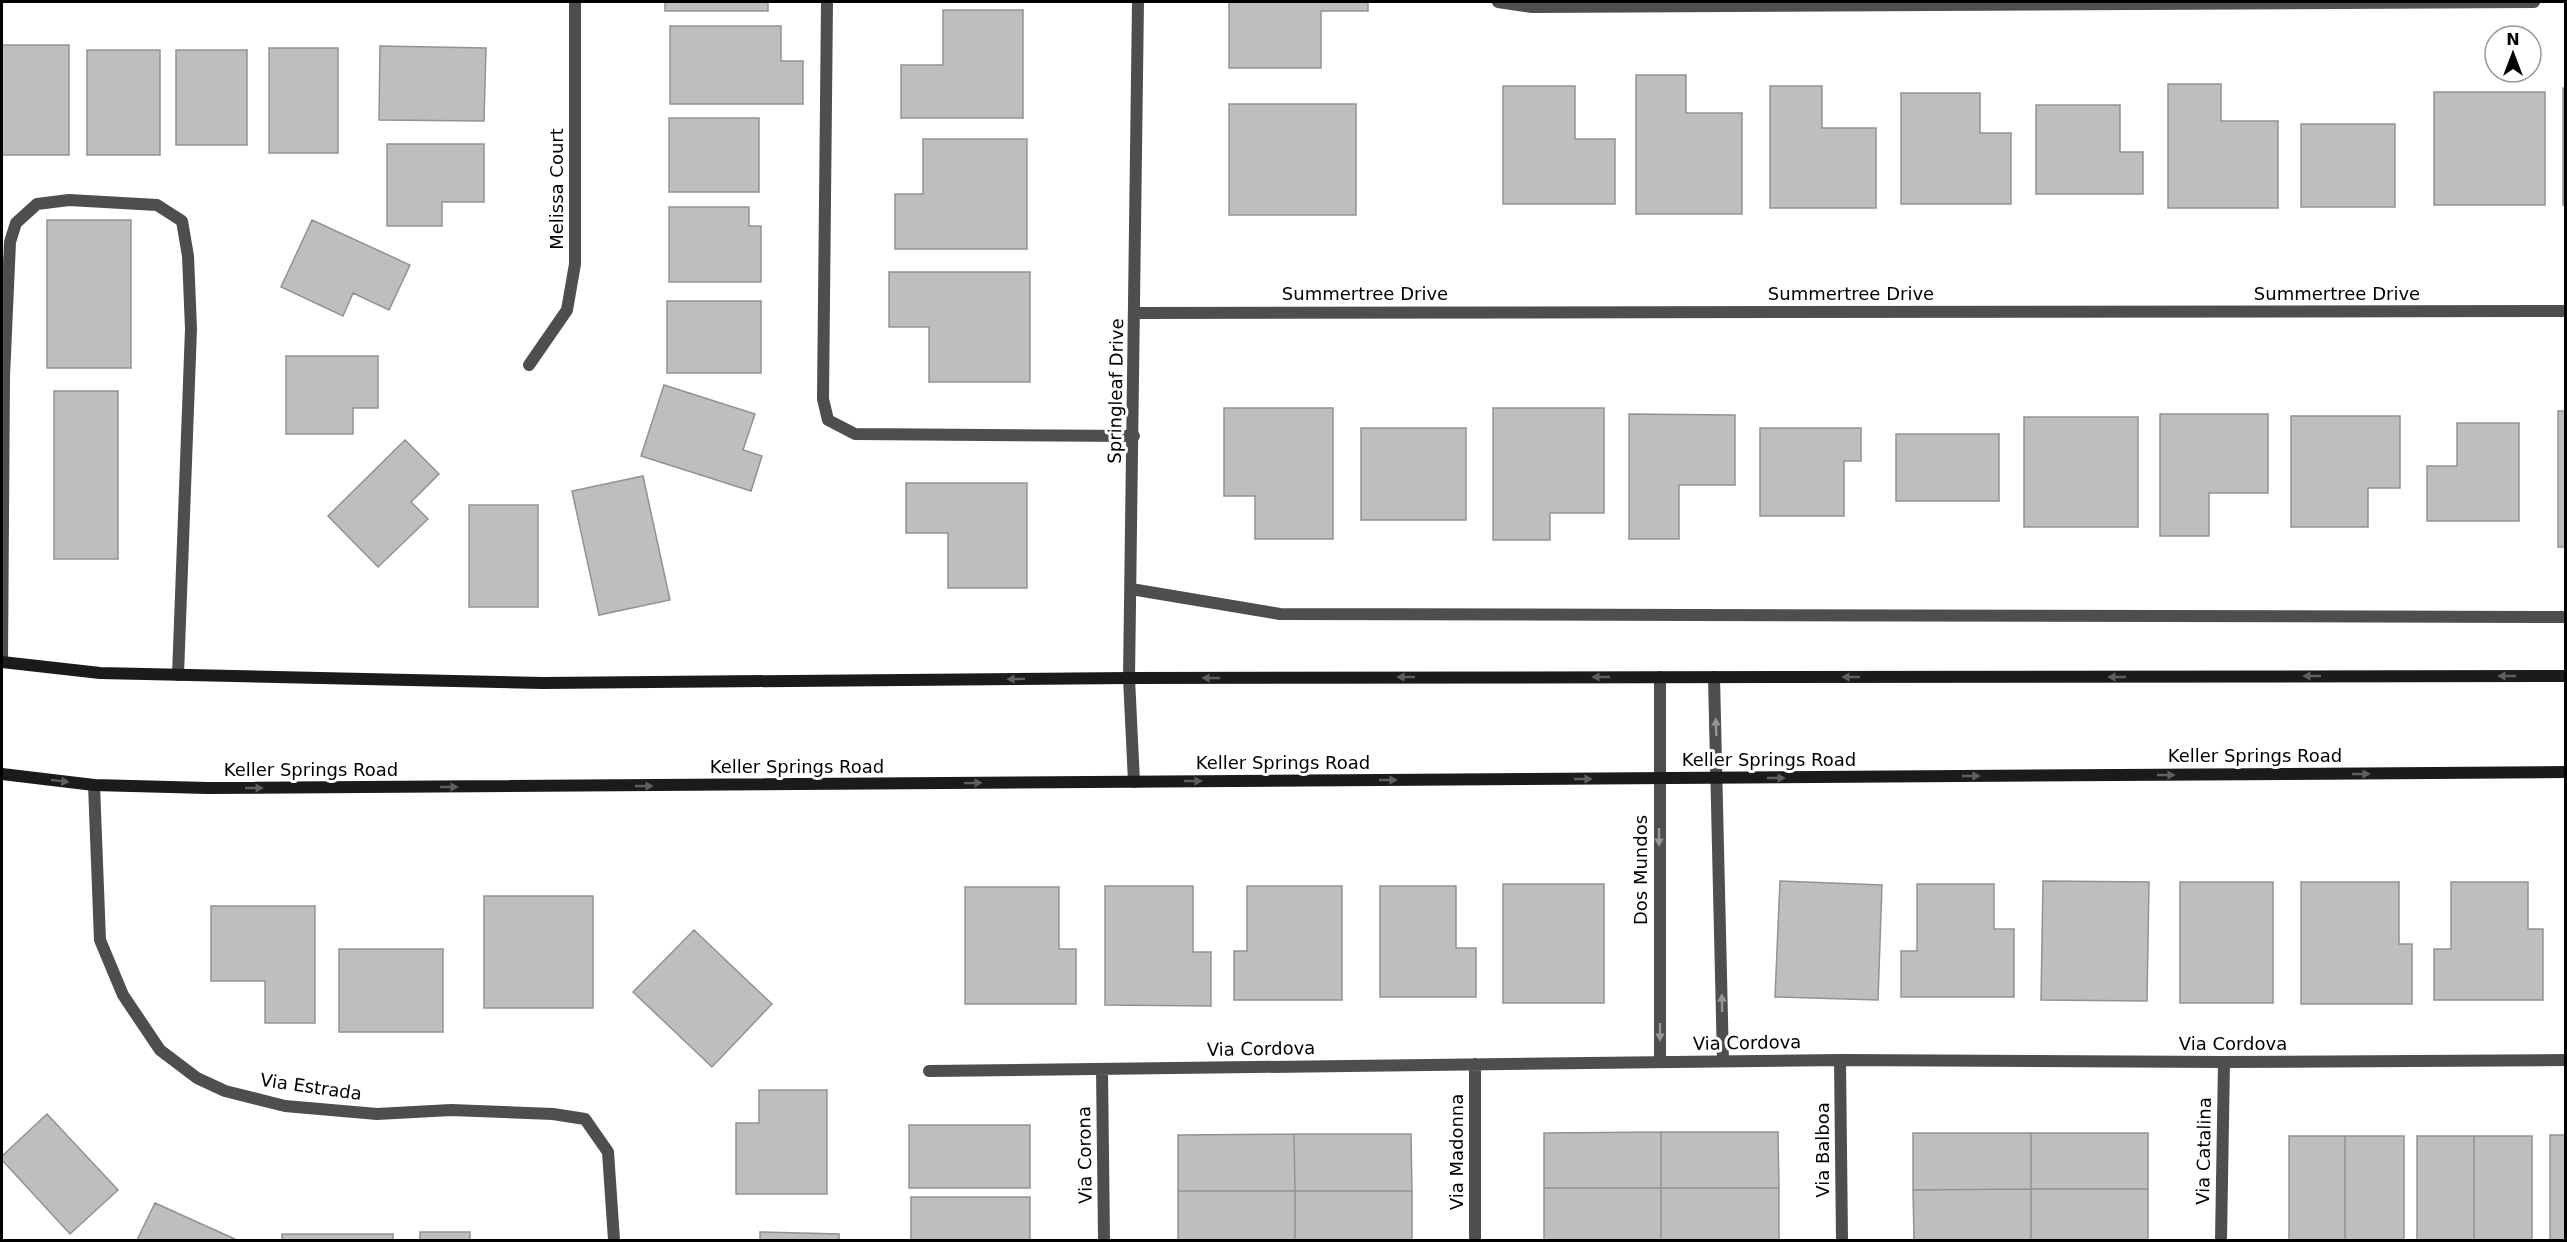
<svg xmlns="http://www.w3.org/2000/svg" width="2567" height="1242" viewBox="0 0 2567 1242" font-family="'DejaVu Sans',sans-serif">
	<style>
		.building { fill: #bebebe; stroke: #929292; stroke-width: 1.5 }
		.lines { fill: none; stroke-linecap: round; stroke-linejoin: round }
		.service { stroke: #4e4e4e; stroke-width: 12 }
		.minor { stroke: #4e4e4e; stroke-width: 12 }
		.secondary { stroke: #1b1b1b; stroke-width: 12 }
		.oneway { fill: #5f5f5f }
		.oneway2 { fill: #959595 }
		.labels { text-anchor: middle; stroke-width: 6; stroke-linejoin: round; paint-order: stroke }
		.street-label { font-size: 18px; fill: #000; stroke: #fff }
	</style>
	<rect width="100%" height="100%" fill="#fff"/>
	<path class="building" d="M665 2H768V11H665Z
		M1229 2H1368V11H1321V68H1229Z
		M943 10H1023V118H901V65H943Z
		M670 26H781V61H803V104H670Z
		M2 45H69V155H2Z
		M380 46 486 48 484 121 379 120Z
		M269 48H338V153H269Z
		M87 50H160V155H87Z
		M176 50H247V145H176Z
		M1636 75H1686V113H1742V214H1636Z
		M2168 84H2221V121H2278V208H2168Z
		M1503 86H1575V139H1615V204H1503Z
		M1770 86H1822V128H1876V208H1770Z
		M2563 88H2566V205H2563Z
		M2434 92H2545V205H2434Z
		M1901 93H1980V133H2011V204H1901Z
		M1229 104H1356V215H1229Z
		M2036 105H2120V152H2143V194H2036Z
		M669 118H759V192H669Z
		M2301 124H2395V207H2301Z
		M923 139H1027V249H895V194H923Z
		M387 144H484V202H442V226H387Z
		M669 207H749V226H761V282H669Z
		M47 220H131V368H47Z
		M312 220 410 265 389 310 353 293 343 316 281 287Z
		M889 272H1030V382H929V327H889Z
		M667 301H761V373H667Z
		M286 356H378V408H353V434H286Z
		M664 385 755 414 743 450 762 456 751 491 641 456Z
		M54 391H118V559H54Z
		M1224 408H1333V539H1255V496H1224Z
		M1493 408H1604V513H1550V540H1493Z
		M2558 411H2566V547H2558Z
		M1629 414 1735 415V485H1679V539H1629Z
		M2160 414H2268V493H2209V536H2160Z
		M2291 416H2400V488H2368V527H2291Z
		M2024 417H2138V527H2024Z
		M2457 423H2519V521H2427V466H2457Z
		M1361 428H1466V520H1361Z
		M1760 428H1861V461H1844V516H1760Z
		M1896 434H1999V501H1896Z
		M405 440 439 474 411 502 428 519 378 567 328 516Z
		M643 476 670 600 599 615 572 491Z
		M906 483H1027V588H948V533H906Z
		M469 505H538V607H469Z
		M1780 881 1882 885 1878 1000 1775 997Z
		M2043 881 2149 882 2147 1001 2041 1000Z
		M2180 882H2273V1003H2180Z
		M2301 882H2399V944H2412V1004H2301Z
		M2451 882H2528V929H2543V1000H2434V949H2451Z
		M1503 884H1604V1003H1503Z
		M1917 884H1994V929H2014V997H1901V951H1917Z
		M1105 886H1193V952H1211V1006L1105 1005Z
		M1247 886H1342V1000H1234V951H1247Z
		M1380 886H1456V948H1476V997H1380Z
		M965 887H1059V949H1076V1004H965Z
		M484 896H593V1008H484Z
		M211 906H315V1023H265V981H211Z
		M694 930 772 1004 712 1067 633 992Z
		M339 949H443V1032H339Z
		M759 1090H827V1194H736V1123H759Z
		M47 1114 118 1190 70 1234 2 1160V1156Z
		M909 1125H1030V1188H909Z
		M1661 1132V1188H1544V1133Z
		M1661 1132H1778L1779 1188H1661Z
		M1913 1133H2031V1189L1913 1190Z
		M2031 1133H2148V1189H2031Z
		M1294 1134H1411L1412 1191H1295Z
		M1294 1134 1295 1191H1178V1135Z
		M2550 1135H2566V1240H2550Z
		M2289 1136H2345V1240H2289Z
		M2345 1136H2404V1240H2345Z
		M2417 1136H2474V1240H2417Z
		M2474 1136H2532V1240H2474Z
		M1544 1188H1661V1240H1544Z
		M1661 1188H1779V1240H1661Z
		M2031 1189V1240H1914L1913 1190Z
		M2031 1189H2148V1240H2031Z
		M1178 1191H1295V1240H1178Z
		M1295 1191H1412V1240H1295Z
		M911 1197H1030V1240H911Z
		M155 1203 237 1240H137Z
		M420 1232H470V1240H420Z
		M760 1232 839 1234V1240H760Z
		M282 1234H393V1240H282Z"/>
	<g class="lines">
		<path class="service" d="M827 2 823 399 828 420 855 434 1134 436
			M1498 2 1532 7 2534 2
			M1131 589 1280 614 2566 617
			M2 662 4 377 10 242 16 223 37 204 69 200 157 205 182 221 188 256 191 329 178 675"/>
		<path class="minor" d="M1136 313 2566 311
			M529 365 567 310 575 264V2
			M1660 677V1062
			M1714 677 1723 1061
			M1134 782 1129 678 1138 2
			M94 785 100 940 123 995 160 1050 197 1078 225 1091 285 1106 377 1114 451 1110 553 1114 585 1119 608 1152 614 1240
			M1840 1060 1842 1240
			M1475 1064V1240
			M1102 1069 1104 1240
			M929 1071 1840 1060 2224 1062 2566 1060
			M2221 1240 2224 1062"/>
		<path class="secondary" d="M2 662 100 673 543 683 1129 678 2566 676
			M2 774 94 785 207 788 2566 772"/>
	</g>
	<defs><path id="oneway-solid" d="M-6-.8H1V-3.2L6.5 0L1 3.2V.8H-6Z" transform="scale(1.5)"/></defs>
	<g class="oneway">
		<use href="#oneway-solid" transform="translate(2312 676) rotate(180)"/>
		<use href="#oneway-solid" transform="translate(2507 676) rotate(180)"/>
		<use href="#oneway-solid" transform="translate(1406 677) rotate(180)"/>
		<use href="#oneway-solid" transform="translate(1601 677) rotate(180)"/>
		<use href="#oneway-solid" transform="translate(1851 677) rotate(180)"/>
		<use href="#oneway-solid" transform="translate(2117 677) rotate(180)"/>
		<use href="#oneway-solid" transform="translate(1211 678) rotate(180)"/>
		<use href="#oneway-solid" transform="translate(1016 679) rotate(179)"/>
		<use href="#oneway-solid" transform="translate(2361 774)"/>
		<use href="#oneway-solid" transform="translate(2166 775)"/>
		<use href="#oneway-solid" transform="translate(1971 776)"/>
		<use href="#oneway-solid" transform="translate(1776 778)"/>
		<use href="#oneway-solid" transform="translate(1583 779)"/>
		<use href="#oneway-solid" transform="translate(1388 780)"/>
		<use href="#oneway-solid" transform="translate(60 781) rotate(7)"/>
		<use href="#oneway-solid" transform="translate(1193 781)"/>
		<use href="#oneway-solid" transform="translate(973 783) rotate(-1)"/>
		<use href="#oneway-solid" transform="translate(644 786)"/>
		<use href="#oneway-solid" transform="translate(449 787)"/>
		<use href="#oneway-solid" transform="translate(254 788)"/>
	</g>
	<g class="oneway2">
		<use href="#oneway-solid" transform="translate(1716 727) rotate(-92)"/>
		<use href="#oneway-solid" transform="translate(1659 837) rotate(90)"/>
		<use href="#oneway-solid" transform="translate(1722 1003) rotate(-91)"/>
		<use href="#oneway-solid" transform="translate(1660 1032) rotate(90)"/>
	</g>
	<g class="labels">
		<g class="street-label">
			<text transform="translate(557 189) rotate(-90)" y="6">Melissa Court</text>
			<text x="1365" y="300">Summertree Drive</text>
			<text x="1851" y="300">Summertree Drive</text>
			<text x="2337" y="300">Summertree Drive</text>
			<text transform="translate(1116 391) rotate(-89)" y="6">Springleaf Drive</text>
			<text x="2255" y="762">Keller Springs Road</text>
			<text x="1769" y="766">Keller Springs Road</text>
			<text x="1283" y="769">Keller Springs Road</text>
			<text x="797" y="773">Keller Springs Road</text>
			<text x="311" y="776">Keller Springs Road</text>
			<text transform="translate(1641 870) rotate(-90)" y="6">Dos Mundos</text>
			<text transform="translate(1747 1043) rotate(-1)" y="6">Via Cordova</text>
			<text x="2233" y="1050">Via Cordova</text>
			<text transform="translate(1261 1049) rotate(-1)" y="6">Via Cordova</text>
			<text transform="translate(311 1087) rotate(8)" y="6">Via Estrada</text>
			<text transform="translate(1823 1150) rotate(-90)" y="6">Via Balboa</text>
			<text transform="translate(2204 1151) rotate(-89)" y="6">Via Catalina</text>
			<text transform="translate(1457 1152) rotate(-90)" y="6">Via Madonna</text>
			<text transform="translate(1085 1155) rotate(-91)" y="6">Via Corona</text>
		</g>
	</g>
	<rect width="2567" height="1242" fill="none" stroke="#000000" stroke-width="6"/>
	<g transform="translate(2513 54)"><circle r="28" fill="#ffffff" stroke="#999999" stroke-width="1.5"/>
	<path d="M0-4.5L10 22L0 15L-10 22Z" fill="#000000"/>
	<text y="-9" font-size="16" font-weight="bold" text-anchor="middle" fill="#000000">N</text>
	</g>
</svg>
